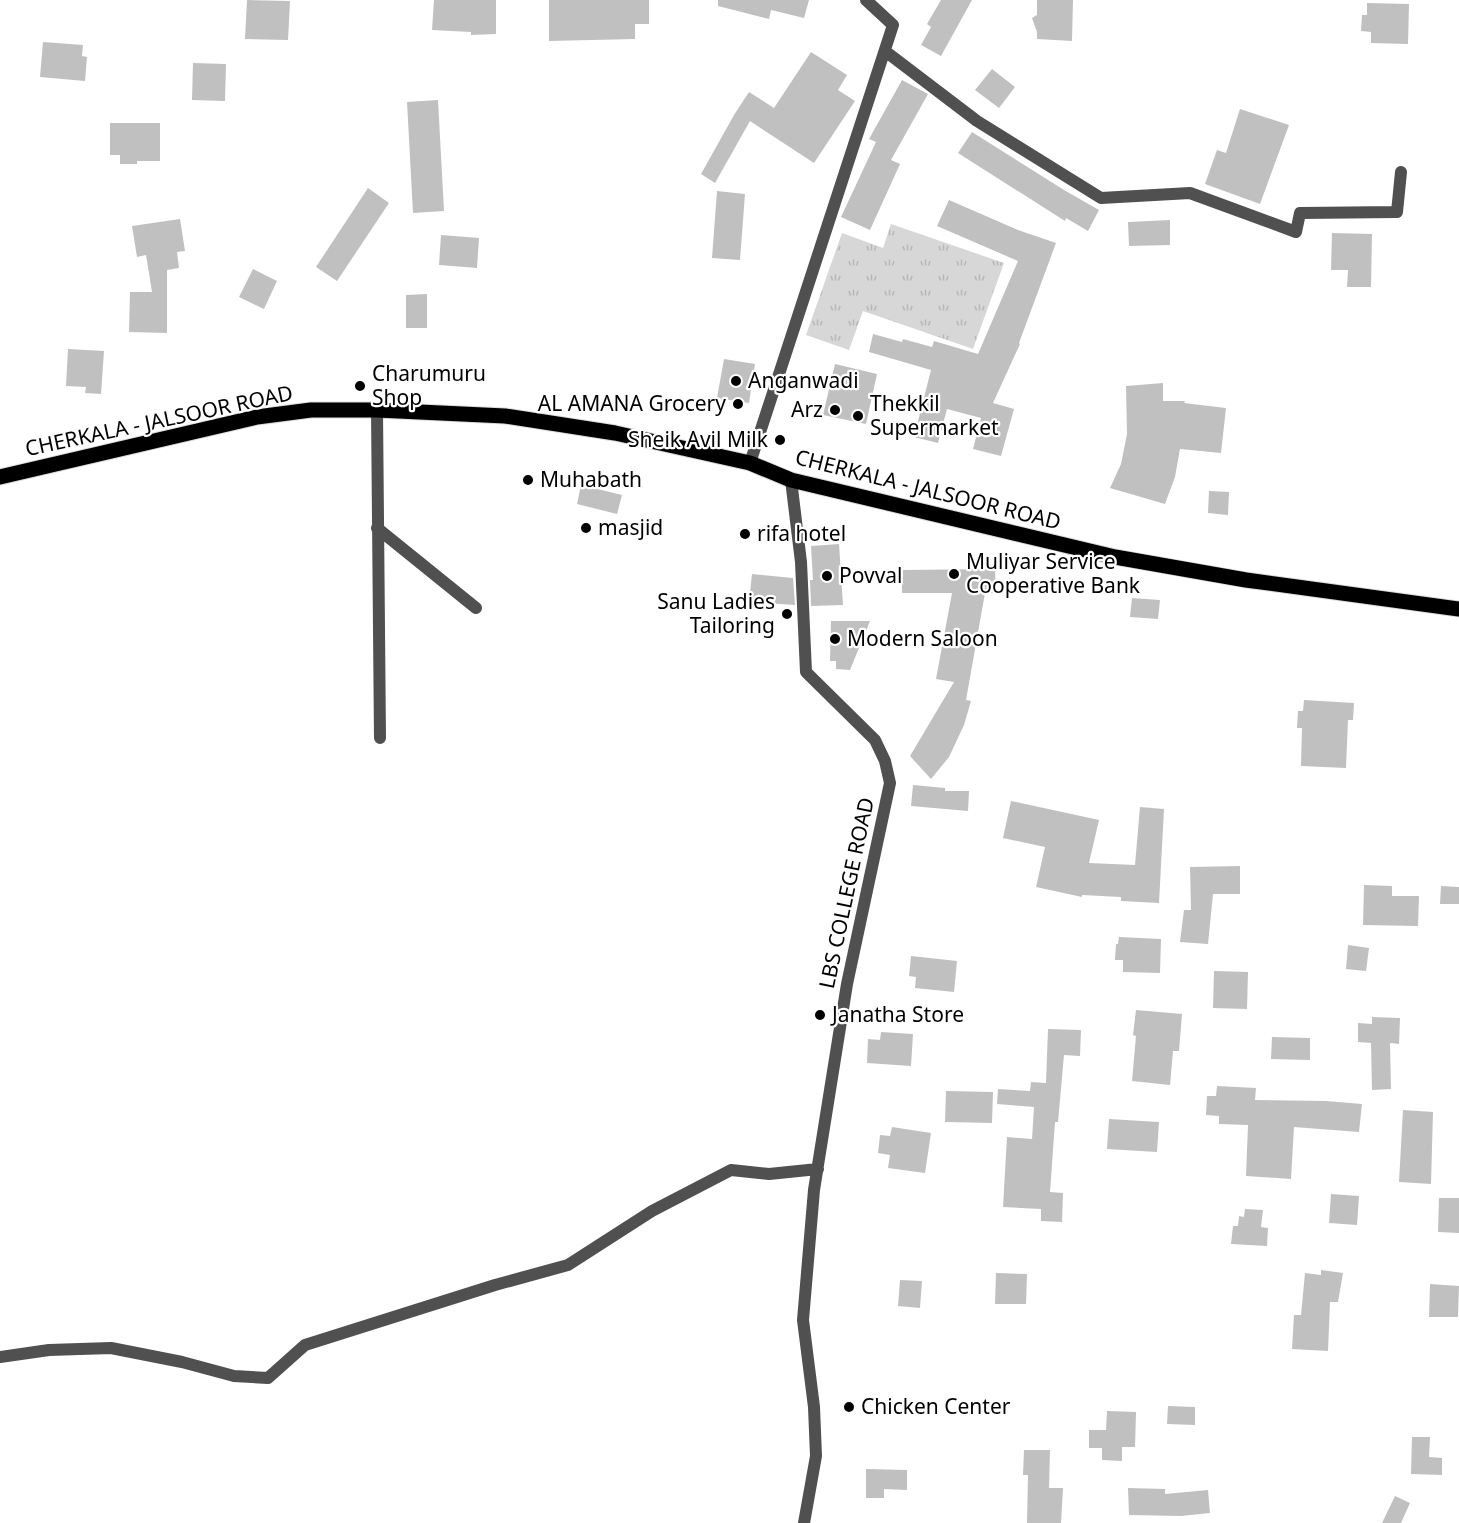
<svg xmlns="http://www.w3.org/2000/svg" width="1459" height="1523" viewBox="0 0 1459 1523" font-family="'Noto Sans',sans-serif">
	<style>
		.park { fill: url(#park-tufts) }
		.building { fill: #c0c0c0 }
		.lines { fill: none; stroke-linecap: round; stroke-linejoin: round }
		.primary-casing { stroke: #dbdbdb; stroke-width: 17 }
		.street { stroke: #505050; stroke-width: 12 }
		.primary { stroke: #000; stroke-width: 15 }
		.poi-dot { fill: #000; stroke: #fff; stroke-width: 2 }
		.labels { text-anchor: middle; stroke-width: 4.5; stroke-linejoin: round; paint-order: stroke }
		.poi-label { font-size: 21px; fill: #000; stroke: #fff; text-anchor: start }
		.street-label { font-size: 21px; fill: #000; stroke: #fff }
	</style>
	<defs>
		<pattern id="park-tufts" width="24" height="20" patternUnits="userSpaceOnUse" patternTransform="scale(1.5)"><rect width="24" height="20" fill="#d7d7d7"/><path d="M3 7l-1-3M5 7V3M7 7l1-3M15 17l-1-3M17 17v-4M19 17l1-3" fill="none" stroke="#b7b7b7"/></pattern>
	</defs>
	<rect width="100%" height="100%" fill="#fff"/>
	<path class="park" d="M891 224 1004 263 973 349 863 311 849 350 806 335 842 233 883 248Z"/>
	<path class="building" d="M247 0 290 1 288 40 245 39Z
		M434 0H496V34L471 35V32L432 30Z
		M549 0H649V24H635V39L549 41Z
		M718 0H809L804 18 771 10 769 19 718 6Z
		M941 0H972L941 56 921 45 931 27 927 24Z
		M1037 0H1073L1072 41 1037 39V32L1032 18 1037 15Z
		M1367 3 1409 4 1408 44 1371 43V32L1361 31 1362 15H1367Z
		M43 42 83 45 82 56 87 57 85 81 40 77Z
		M811 52 847 75 838 90 855 101 814 163 750 121 715 183 701 174 734 115 749 92 774 108Z
		M193 63 226 64 225 101 192 100Z
		M992 69 1015 87 999 108 975 90Z
		M902 80 928 94 891 160 900 164 870 230 841 217 876 142 869 139Z
		M438 100 444 211 413 213 407 102Z
		M1240 109 1289 125 1260 204 1205 184 1217 150 1226 153Z
		M110 123H160V161H137V164H120V155H110Z
		M972 132 1064 190 1099 210 1088 231 1066 218 1065 221 958 153Z
		M368 188 389 203 337 281 316 267Z
		M717 191 745 194 740 260 712 258Z
		M949 200 1018 230 1056 243 1019 343 1020 344 993 403 1014 409 1001 456 973 449 981 418 947 409 938 443 914 437 931 370 869 352 873 334 902 342 903 339 932 347 934 341 978 354 1018 261 937 226Z
		M180 219 185 251 177 252 179 268 167 270V333L129 332 130 292H152L146 255 137 257 132 226Z
		M1170 220V245L1129 246 1128 222Z
		M1332 233 1372 234 1371 287H1347L1348 270H1331Z
		M441 235 479 238 477 268 439 265Z
		M253 269 277 281 264 309 239 297Z
		M427 294V328H406V295Z
		M68 349 104 351 101 394 85 393 86 387 66 386Z
		M724 359 755 364 749 403 717 398Z
		M835 364 877 374 866 424 823 415Z
		M1163 383V401H1185L1184 403 1226 408 1221 453 1180 449 1175 477 1165 504 1110 488 1121 464 1127 434 1126 386Z
		M581 485 622 495 617 514 577 504Z
		M1209 491 1229 492 1228 515 1208 513Z
		M839 544 843 605 811 606 810 580H813L811 546Z
		M995 569 996 593H985L966 700 971 701 964 725 949 757 931 779 910 756 954 682 936 679 952 593H902V570Z
		M752 574 793 578 795 605 749 602Z
		M1132 598 1160 600 1158 619 1130 617Z
		M831 621H870L850 670 836 669V661H830Z
		M1304 700 1354 703 1353 720H1348L1346 768 1301 766 1302 728H1297L1298 711H1303Z
		M913 785 945 788V791H969L968 811 911 806Z
		M1011 801 1099 820 1089 863 1135 865 1140 807 1164 809 1159 903 1121 901V897L1082 895V897L1036 887 1045 847 1003 838Z
		M1240 866V894H1213L1208 944 1180 942 1184 910H1191L1190 867Z
		M1364 885 1392 886V896H1419L1418 926 1363 925Z
		M1441 886 1459 887V904H1440Z
		M1119 937 1161 939 1160 973 1123 972V960H1115L1116 944H1118Z
		M1348 945 1369 948 1366 971 1346 969Z
		M911 956 957 961 954 992 915 988 916 977 909 976Z
		M1214 971 1248 972 1247 1009 1213 1008Z
		M1136 1010 1182 1014 1179 1051H1173L1170 1085 1132 1081 1136 1036 1133 1035Z
		M1372 1017 1400 1018 1399 1044 1390 1043 1391 1089 1372 1090 1371 1043 1358 1042V1023L1372 1024Z
		M1048 1029 1081 1030 1080 1056 1064 1055 1058 1122H1055L1050 1192 1063 1193 1062 1222 1041 1221V1209L1003 1207 1007 1137 1032 1139 1034 1107 997 1104 998 1089 1030 1091 1031 1082 1046 1083Z
		M881 1032 913 1034 911 1066 867 1063 868 1039 880 1040Z
		M1272 1037 1310 1038V1060L1271 1059Z
		M1217 1086 1256 1088 1255 1100 1326 1101 1362 1104 1359 1132 1294 1127 1291 1179 1246 1176 1248 1125 1219 1124V1116L1206 1115 1207 1096H1216Z
		M946 1091 993 1092 992 1123 945 1122Z
		M1403 1110 1433 1112 1431 1184 1399 1182Z
		M1109 1119 1159 1122 1157 1152 1107 1149Z
		M892 1127 931 1133 925 1173 888 1168 890 1155 878 1153 880 1135 890 1136Z
		M1331 1194 1359 1196 1357 1225 1329 1223Z
		M1439 1198H1459V1233L1438 1232Z
		M1245 1209 1263 1210 1261 1227 1268 1228 1267 1246 1231 1244 1233 1226H1238L1239 1216 1244 1217Z
		M1321 1270 1343 1273 1338 1302H1330L1328 1351 1292 1349 1294 1315H1301L1305 1273 1321 1275Z
		M996 1273 1027 1274 1026 1304H995Z
		M900 1280 922 1281 920 1308 898 1306Z
		M1430 1284 1459 1286 1458 1317H1429Z
		M1168 1406 1195 1407V1425L1167 1424Z
		M1107 1411 1136 1412 1135 1447H1122V1461L1102 1460V1448H1089V1430H1106Z
		M1412 1437H1430L1429 1457 1442 1458V1475L1411 1474Z
		M1024 1450H1050L1049 1488H1063L1061 1523H1027L1028 1475H1023Z
		M866 1469 907 1470V1490L884 1489V1498H866Z
		M1128 1488 1165 1489V1494L1208 1490 1210 1513 1181 1516 1129 1515Z
		M1395 1496 1410 1503 1401 1523H1382Z"/>
	<g class="lines">
		<g class="primary-casing">
			<path id="primary" d="M0 477 257 417 311 410H377L505 416 615 433 750 463 791 480 1115 557 1246 580 1459 609"/>
		</g>
		<path class="street" d="M885 51 977 121 1101 198 1190 193 1296 232 1300 213 1397 212 1401 172
			M377 410 380 738
			M750 463 893 25 866 0
			M791 480 801 562 806 672 875 740 885 761 890 783 847 984 814 1190 803 1320 814 1407 816 1456 804 1523
			M377 528 476 608
			M0 1357 49 1350 111 1348 182 1362 234 1376 268 1378 305 1345 495 1285 568 1265 652 1211 731 1170 769 1174 818 1169"/>
		<use href="#primary" class="primary"/>
	</g>
	<g class="poi-dot">
		<circle cx="736" cy="381" r="6"/>
		<circle cx="360" cy="386" r="6"/>
		<circle cx="738" cy="404" r="6"/>
		<circle cx="835" cy="410" r="6"/>
		<circle cx="858" cy="416" r="6"/>
		<circle cx="780" cy="440" r="6"/>
		<circle cx="528" cy="480" r="6"/>
		<circle cx="586" cy="528" r="6"/>
		<circle cx="745" cy="534" r="6"/>
		<circle cx="954" cy="574" r="6"/>
		<circle cx="827" cy="576" r="6"/>
		<circle cx="787" cy="614" r="6"/>
		<circle cx="835" cy="639" r="6"/>
		<circle cx="820" cy="1015" r="6"/>
		<circle cx="849" cy="1407" r="6"/>
	</g>
	<g class="labels">
		<g class="poi-label">
			<text x="372" y="381">Charumuru<tspan x="372" dy="24">Shop</tspan></text>
			<text x="748" y="388">Anganwadi</text>
			<text x="726" y="411" text-anchor="end">AL AMANA Grocery</text>
			<text x="870" y="411">Thekkil<tspan x="870" dy="24">Supermarket</tspan></text>
			<text x="823" y="417" text-anchor="end">Arz</text>
			<text x="768" y="447" text-anchor="end">Sheik Avil Milk</text>
			<text x="540" y="487">Muhabath</text>
			<text x="598" y="535">masjid</text>
			<text x="757" y="541">rifa hotel</text>
			<text x="966" y="569">Muliyar Service<tspan x="966" dy="24">Cooperative Bank</tspan></text>
			<text x="839" y="583">Povval</text>
			<text x="775" y="609" text-anchor="end">Sanu Ladies<tspan x="775" dy="24">Tailoring</tspan></text>
			<text x="847" y="646">Modern Saloon</text>
			<text x="832" y="1022">Janatha Store</text>
			<text x="861" y="1414">Chicken Center</text>
		</g>
		<g class="street-label">
			<text transform="translate(159 421) rotate(-12)" y="7">CHERKALA - JALSOOR ROAD</text>
			<text transform="translate(928 490) rotate(14)" y="7">CHERKALA - JALSOOR ROAD</text>
			<text transform="translate(847 893) rotate(-78)" y="7">LBS COLLEGE ROAD</text>
		</g>
	</g>
</svg>
